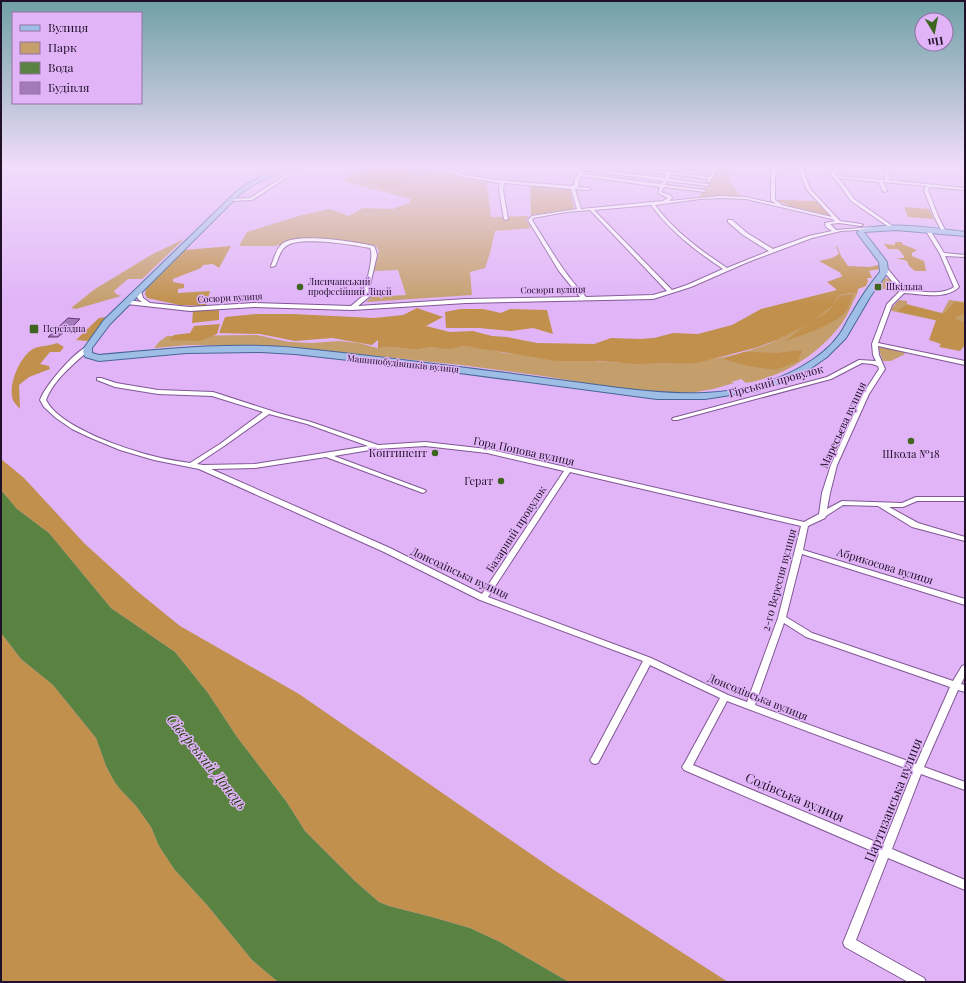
<svg xmlns="http://www.w3.org/2000/svg" width="966" height="983" viewBox="0 0 966 983" font-family="'Playfair Display',serif">
	<style>
		.green { fill: #c49e6b }
		.forest { fill: #c0904c }
		.water { fill: #5a8240 }
		.building { fill: #a57aba; stroke: #603873 }
		.lines { fill: none; stroke-linecap: round; stroke-linejoin: round }
		.street-casing { stroke: #805794; stroke-width: 2 }
		.primary-casing { stroke: #486598; stroke-width: 2 }
		.street { fill: #fff; fill-rule: evenodd }
		.primary { fill: #9ebee5; fill-rule: evenodd }
		.poi-dot { fill: #3d651f; stroke: #e0b4f7; stroke-width: 1.5 }
		.labels { text-anchor: middle; stroke-width: 3; stroke-linejoin: round; paint-order: stroke }
		.far-poi-label { font-size: 9px; fill: #201028; stroke: #e0b4f7; text-anchor: start }
		.far-street-label { font-size: 9px; fill: #201028; stroke: #e0b4f7 }
		.street-label { font-size: 11px; fill: #201028; stroke: #e0b4f7 }
		.poi-label { font-size: 11px; fill: #201028; stroke: #e0b4f7; text-anchor: end }
		.near-street-label { font-size: 13px; fill: #201028; stroke: #e0b4f7 }
		.near-water-label { font-size: 14px; font-style: italic; fill: #243f10; stroke: #e0b4f7 }
	</style>
	<rect width="100%" height="100%" fill="#e0b4f7"/>
	<path class="green" d="M335 166H425L436 172 486 177 491 217 529 216 526 220 531 228 495 231 490 253 485 268 470 272 472 295 366 302 371 297 406 295 398 270 374 271 379 251 376 246 344 241 324 239 293 240 276 246H239L247 232 302 215 330 209 349 216 363 208 393 209 409 203 411 199 342 181 356 170Z
		M714 166H738L731 167C726 180 733 187 741 196L699 197Z
		M184 239 142 279H128L114 291 116 294 121 296 76 309 71 308 95 289 151 255Z
		M885 278 890 279 901 291 899 293 880 288 881 287 879 286Z
		M851 293 857 294C851 305 847 318 839 327 816 356 782 377 746 383L741 379 731 382 734 383 713 389 679 395 622 389 543 376 461 365 280 346 188 345 154 348 160 341 167 336 257 335 289 342 312 343 339 341 359 343 377 348 394 347 416 350 430 347 446 348 465 346 484 348 505 353C594 360 690 378 775 341 784 337 793 330 801 325 815 317 831 310 838 295Z
		M899 300 907 301V304L942 313 949 300 965 302V328L947 320H934L892 311 891 309Z
		M879 346 901 350 905 354 891 361H883L879 350Z"/>
	<path class="forest" d="M361 166H414L412 177 390 189 354 180 372 168Z
		M530 185 570 188 574 209 531 215Z
		M776 200 817 201 832 216 792 207Z
		M904 207 929 209 934 219 908 217Z
		M895 242H902V244L917 250 912 253V256L924 261 926 271H915L909 266 907 261 896 258H904V256L898 249H888L884 244 895 245Z
		M231 246 219 268 213 264 203 265 201 268 173 279V282L184 284V288L178 289V293L210 291 206 306 180 305 147 298 145 294 146 289 184 250Z
		M836 246H837L841 256 848 266 870 267 878 265 880 269 869 271 872 278H867L868 281 866 286 858 289 857 294 851 293 839 295 832 306 812 321 829 311 840 296 854 294C851 299 849 306 846 311 837 324 800 336 785 341L806 325 777 340 755 348 697 363 636 364 598 361H557L465 346 448 349 430 347 416 350 394 347 378 348V340L372 345 332 338 295 341 260 334 219 333 225 317 256 314H293L374 318 403 315 417 308 443 317 426 326 450 332 473 331 492 336 507 337 537 343 594 344 611 338 640 339 654 338 673 333 698 334 732 325 761 309 837 290 827 282 843 276 840 274 841 273 819 261 832 258 839 254Z
		M954 302 965 303V313L954 318 965 323V345L960 351 939 347 941 344 929 340 936 320 897 311 906 305 944 314Z
		M460 309H483L501 313 510 309 547 310 553 334 533 328 511 331 479 328H446L445 312Z
		M219 310V320L192 323 193 311Z
		M107 317 100 328 88 341 76 340 99 318Z
		M220 324 217 334 200 341 170 340 174 335 190 333 194 326Z
		M57 343 64 347 60 352H50L40 364 49 366 50 369 29 377 19 385 20 409C18 406 15 404 14 402 6 388 20 356 33 349 38 346 50 346 57 343Z
		M802 350 798 361 776 370 748 366 724 359 744 352 777 353Z
		M1 459 24 478 85 544 137 591 180 626 299 694 554 870 728 982H569L500 942 470 928 432 917 389 906 379 902 356 882 305 831 286 801 237 737 208 693 175 652 111 608 49 533 17 509 1 490Z
		M1 633 21 659 53 685 96 738 106 766 114 781 119 788 136 806 151 827 159 846 174 869 207 905 252 960 278 982H1Z"/>
	<path class="water" d="M1 490 17 509 49 533 111 608 175 652 208 693 237 737 286 801 305 831 356 882 379 902 389 906 432 917 470 928 500 942 569 982H278L252 960 207 905 174 869 159 846 151 827 136 806 119 788 114 781 106 766 96 738 53 685 21 659 1 633Z"/>
	<path class="building" d="M68 318 80 319 68 331H65L58 337H48Z"/>
	<g class="lines">
		<g class="street-casing">
			<path id="street" d="M300 166H305L252 200 231 201 229 200 231 199 250 198Z
				M446 166H450L460 174 496 180 571 186 575 184 574 180 578 174 582 171 584 172 582 174 661 184 664 181 583 170V168H584L665 178 667 174 608 166H621L669 172 671 168 664 166H678L713 170 715 166H719L710 182H708V179L671 174 669 179 707 184 709 185 708 186 667 181 665 185 704 190H705V192L664 187 661 192 671 196 672 198 669 201 719 196 746 197 776 204 771 200V178L773 166 800 168 801 166H805L803 169 810 189 840 221 861 224 863 225 861 226 839 223 830 224 836 230 873 227 875 228 873 229 841 231 812 238 748 262 691 287 653 299 466 303 352 310 254 307 190 311 127 304 124 302 127 300 142 302 138 299 135 291 138 289 141 291 143 298 150 303 190 307 254 303 351 306 364 295C365 284 375 257 370 248 354 245 297 235 285 247 280 251 278 260 275 266L271 267V266C274 259 276 249 282 244 296 232 356 242 374 246L376 251 377 255 370 285V296L358 306 466 299 580 297 559 271 528 220 532 216 577 209 571 189 504 183 503 190 508 219 506 220 504 219 499 190 500 183 458 176ZM777 167 799 170 807 190 832 217 781 205 780 203 775 200V178ZM675 168 712 172 709 177 672 172ZM581 176 660 187 658 193 668 198 663 201 581 209 575 189 589 190 591 189 589 188 577 187 579 185 578 180ZM719 198 746 199 832 219 835 221 825 223 826 227 832 231 809 236 773 249 747 233 732 220H728V222L743 235 769 251 727 268C700 250 674 231 655 205L700 199ZM651 205C671 232 696 251 723 269L687 285 672 290 594 210ZM590 210 667 291 653 295 586 297C564 274 549 247 532 220L533 218 566 212Z
				M835 166H839L835 175 836 176 885 180 886 166H890L889 180 965 188V190L929 187 928 190 938 216 946 232 944 233 942 232 934 216 924 190 926 186 883 182 887 191 885 192 883 191 879 182 838 178 845 186 854 199 894 227V229H892L851 201 842 188 831 175Z
				M926 230H930L944 253 965 255V257L945 256 959 287C946 300 921 294 904 293L892 305 878 343 965 361V365L878 346 879 355 885 369 869 394 837 465 830 493 827 509 842 501 902 503 916 497H965V501H917L903 507H889L918 523 965 537V541L912 527 878 506 843 505 826 516 825 518 808 526 803 550 965 599V605L802 554 786 617 812 633 953 681 962 666 965 665V676L961 684 965 685V692L958 690 924 767 965 782V790L921 774 892 849 965 880V890L888 858 856 940 924 978 926 982H908L845 947 843 943 879 854 684 770 682 767 684 764 720 698 650 665 598 763 595 764 592 763 590 760 592 757 643 661 480 600 384 552 199 469 154 460 120 450 91 438 72 429 56 418 44 407 40 400C45 386 74 352 88 346L90 347V349C74 364 54 379 46 400 60 428 128 450 157 457 168 460 179 461 190 463L220 444 263 412 212 396 158 394 115 387 97 380V378H101L116 383 158 390 213 392 278 413 311 422 378 445 425 442 487 449 804 522 819 514 822 493 831 465 863 394 879 369 878 366 872 364 862 363 831 379 677 420H673L672 419 673 418 827 377 859 360 876 361 873 355 872 344 887 304 900 291 882 269V267H886L905 290C920 291 941 296 954 287L940 254 926 231ZM269 414 307 424 368 446 255 464 203 465 197 464 224 446ZM425 446 487 453 564 471 482 594 390 548 211 469 255 468 326 457 423 493 426 491 425 490 334 456 376 449ZM570 472 801 526 778 618 747 702 728 695 651 658 488 597ZM784 623 806 637 950 687 916 764 755 705ZM727 701 913 771 883 845 693 765Z"/>
		</g>
		<g class="primary-casing">
			<path id="primary" d="M282 166H290L251 186 240 194 110 324 92 348V353L99 355C165 349 230 342 296 348 368 355 441 365 513 374 543 378 574 382 604 386 671 395 739 402 801 367 815 359 830 348 839 335 844 329 847 320 852 313 860 299 869 285 880 272L879 262 857 233 859 230C893 221 930 228 965 232V236L896 230 864 232 887 262 888 272 870 297 846 338 827 357 807 371 784 382 756 391 705 399H657L437 370 295 354 261 352 186 353 99 361 85 357 83 352 84 348 104 320 236 192 247 184Z"/>
		</g>
		<use href="#street" class="street"/>
		<use href="#primary" class="primary"/>
	</g>
	<linearGradient id="sky" x2="0" y2="1"><stop stop-color="#6fa0a5"/><stop offset="0.55" stop-color="#f1ddfb"/><stop offset="1" stop-color="#f1ddfb" stop-opacity="0"/></linearGradient>
	<rect width="966" height="304" fill="url(#sky)"/>
	<g class="poi-dot">
		<circle cx="300" cy="287" r="4"/>
		<rect x="874" y="283" width="8" height="8" rx="2"/>
		<rect x="29" y="324" width="10" height="10" rx="2"/>
		<circle cx="911" cy="441" r="4"/>
		<circle cx="435" cy="453" r="4"/>
		<circle cx="501" cy="481" r="4"/>
	</g>
	<g class="labels">
		<g class="far-poi-label">
			<text x="308" y="285">Лисичанський<tspan x="308" dy="10">професійний Ліцей</tspan></text>
			<text x="886" y="290">Шкільна</text>
			<text x="43" y="332">Переїздна</text>
		</g>
		<g class="far-street-label">
			<text transform="translate(553 290) rotate(-1)" y="3">Сосюри вулиця</text>
			<text transform="translate(230 298) rotate(-3)" y="3">Сосюри вулиця</text>
			<text transform="translate(403 364) rotate(6)" y="3">Машинобудівників вулиця</text>
		</g>
		<g class="street-label">
			<text transform="translate(776 381) rotate(-15)" y="4">Гірський провулок</text>
			<text transform="translate(843 425) rotate(-65)" y="4">Маресьєва вулиця</text>
			<text transform="translate(524 451) rotate(12)" y="4">Гора Попова вулиця</text>
			<text transform="translate(516 529) rotate(-57)" y="4">Базарний провулок</text>
			<text transform="translate(885 566) rotate(17)" y="4">Абрикосова вулиця</text>
			<text transform="translate(460 573) rotate(25)" y="4">Донсодівська вулиця</text>
			<text transform="translate(779 580) rotate(-75)" y="4">2-го Вересня вулиця</text>
			<text transform="translate(758 697) rotate(22)" y="4">Донсодівська вулиця</text>
		</g>
		<g class="poi-label">
			<text x="427" y="457">Континент</text>
			<text x="911" y="458" text-anchor="middle">Школа №18</text>
			<text x="493" y="485">Герат</text>
		</g>
		<g class="near-street-label">
			<text transform="translate(795 797) rotate(23)" y="5">Содівська вулиця</text>
			<text transform="translate(893 800) rotate(-68)" y="5">Партизанська вулиця</text>
		</g>
		<g class="near-water-label">
			<text transform="translate(207 762) rotate(51)" y="5">Сіверський Донець</text>
		</g>
	</g>
	<rect width="966" height="983" fill="none" stroke="#201028" stroke-width="4"/>
	<rect x="12" y="12" width="130" height="92" fill="#e0b4f7" stroke="#9372a4"/>
	<rect x="20" y="25" width="20" height="6" fill="#9ebee5" stroke="#9372a4"/>
	<text x="48" y="32" font-size="12" fill="#201028">Вулиця</text>
	<rect x="20" y="42" width="20" height="12" fill="#c49e6b" stroke="#9372a4"/>
	<text x="48" y="52" font-size="12" fill="#201028">Парк</text>
	<rect x="20" y="62" width="20" height="12" fill="#5a8240" stroke="#9372a4"/>
	<text x="48" y="72" font-size="12" fill="#201028">Вода</text>
	<rect x="20" y="82" width="20" height="12" fill="#a57aba" stroke="#9372a4"/>
	<text x="48" y="92" font-size="12" fill="#201028">Будівля</text>
	<g transform="translate(934 32) rotate(170)"><circle r="19" fill="#e0b4f7" stroke="#9372a4"/>
	<path d="M0-3L7 15L0 10L-7 15Z" fill="#3d651f"/>
	<text y="-6" font-size="11" font-weight="bold" text-anchor="middle" fill="#201028">Пн</text>
	</g>
</svg>
